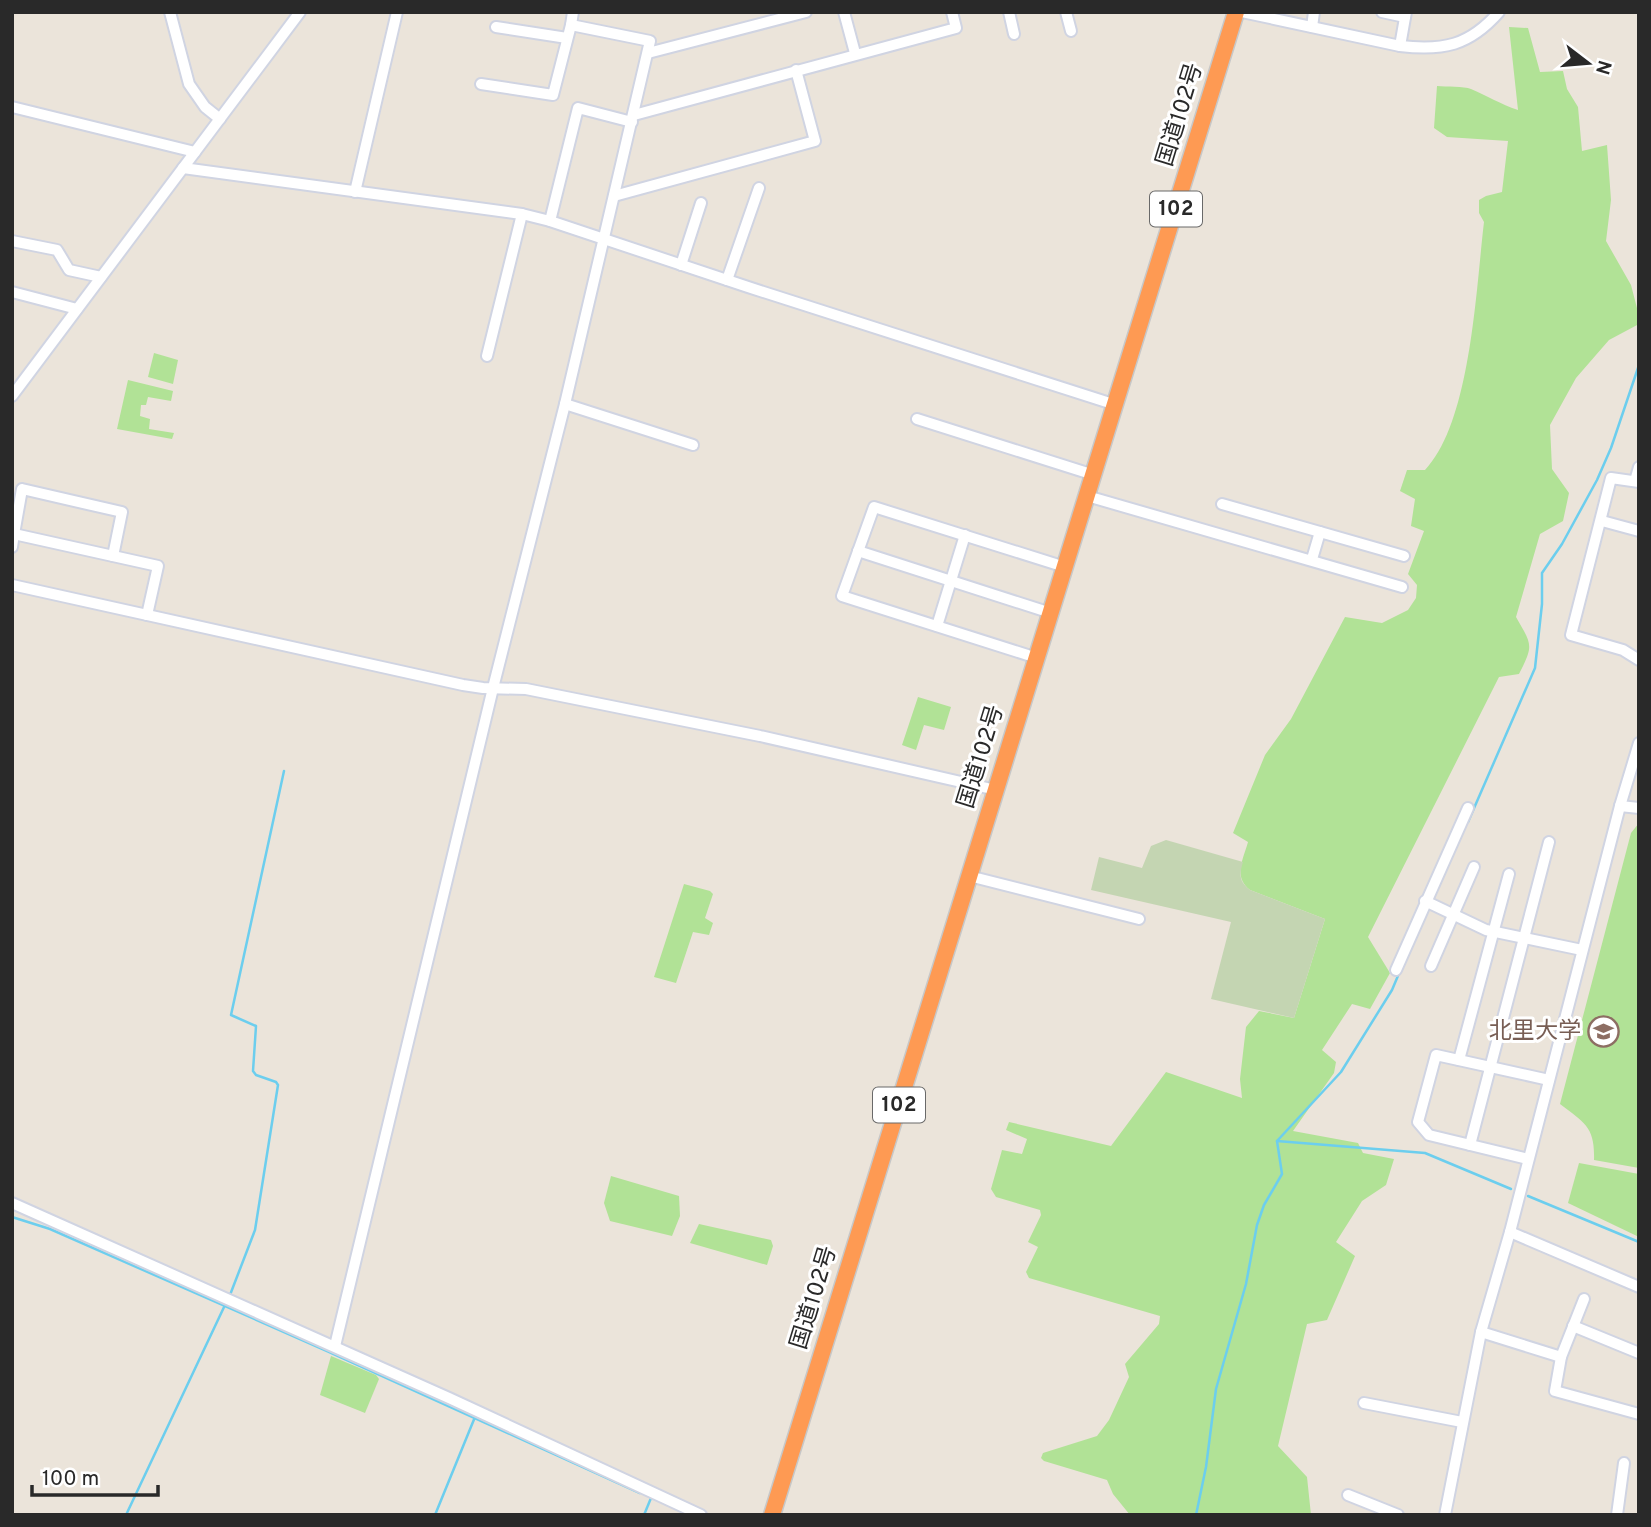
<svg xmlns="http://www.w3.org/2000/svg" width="1651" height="1527" font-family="Overpass,'Noto Sans JP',sans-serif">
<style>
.green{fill:#b1e296}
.cemetery{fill:#c4d5b2}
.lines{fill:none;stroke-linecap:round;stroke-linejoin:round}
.stream{stroke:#6cceee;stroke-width:2.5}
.minor-casing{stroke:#d0d4e2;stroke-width:14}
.highway-casing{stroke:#c7c7c7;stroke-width:19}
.minor{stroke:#fff;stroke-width:10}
.highway{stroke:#fe9a53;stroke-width:16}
.labels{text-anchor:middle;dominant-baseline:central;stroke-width:6;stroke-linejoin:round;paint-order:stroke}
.shield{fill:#fff;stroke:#696969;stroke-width:2}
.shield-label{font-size:21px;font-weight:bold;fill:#292929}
.street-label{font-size:23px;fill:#292929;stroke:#fff}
.education-label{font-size:23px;fill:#785e54;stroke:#fff;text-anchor:end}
</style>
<rect width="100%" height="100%" fill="#ebe4da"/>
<!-- green -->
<g class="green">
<path d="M 1509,27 L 1528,28 L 1540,72 L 1563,71 L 1567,89 L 1578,107 L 1582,151 L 1607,145 L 1611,200 L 1606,241 L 1631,285 L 1638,312 L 1639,324 L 1609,340 L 1576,378 L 1550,425 L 1552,469 L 1569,493 L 1563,521 L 1540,534 L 1516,617 C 1532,645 1534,645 1519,674 L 1499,677 L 1368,937 L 1390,973 L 1370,1009 L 1352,1004 L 1322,1050 L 1336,1062 L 1334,1073 L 1293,1131 L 1358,1143 L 1363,1153 L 1394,1159 L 1386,1185 L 1362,1201 L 1336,1242 L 1355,1256 L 1327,1320 L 1307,1324 L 1278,1446 L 1307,1477 L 1311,1515 L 1130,1515 L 1113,1494 L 1107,1480 L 1044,1461 L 1041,1458 L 1043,1453 L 1097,1436 L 1109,1420 L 1129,1377 L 1125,1364 L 1159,1324 L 1160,1316 L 1029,1278 L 1026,1272 L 1038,1247 L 1028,1242 L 1041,1215 L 1040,1210 L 996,1197 L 991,1189 L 1002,1150 L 1022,1154 L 1027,1139 L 1006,1130 L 1009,1122 L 1111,1146 L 1166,1072 L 1242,1098 L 1240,1079 L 1246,1027 L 1259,1011 L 1294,1018 L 1325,919 L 1250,890 C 1233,877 1243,860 1248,842 L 1233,833 L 1265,755 L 1291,719 L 1345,617 L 1382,623 L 1408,610 L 1416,598 L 1417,585 L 1408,574 L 1424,531 L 1411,526 L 1415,499 L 1400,491 L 1407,470 L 1425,470 C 1471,422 1476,288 1484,222 L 1479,213 L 1479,200 L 1486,196 L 1502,192 L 1508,141 L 1447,137 L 1434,128 L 1437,86 C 1446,87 1464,86 1471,89 C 1488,96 1500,104 1518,110 Z"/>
<polygon points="154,353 178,360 173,384 148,377"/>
<polygon points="128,380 173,391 171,401 148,397 146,405 141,405 140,416 150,419 149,429 174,433 172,439 117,429"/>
<polygon points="918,697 951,707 944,730 924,725 916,750 902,745"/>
<path d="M 1639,823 L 1639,1168 L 1594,1160 C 1595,1127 1585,1123 1560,1104 L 1631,833 Z"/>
<polygon points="684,884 710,891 713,894 705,918 713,923 709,935 693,932 676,983 654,977"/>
<polygon points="1579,1163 1639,1174 1639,1237 1568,1203"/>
<polygon points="611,1176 679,1196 680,1216 672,1236 610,1221 604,1203"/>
<polygon points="699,1224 771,1240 773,1246 767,1265 690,1243"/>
<polygon points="331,1356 376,1375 379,1379 365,1413 320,1395"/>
</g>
<!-- cemetery -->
<path class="cemetery" d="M 1166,840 L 1243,862 C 1239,875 1239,881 1250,890 L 1325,919 L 1294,1018 L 1211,999 L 1231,922 L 1091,890 L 1099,857 L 1142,868 L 1151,846 Z"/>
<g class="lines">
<!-- stream -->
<g class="stream">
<polyline points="1468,822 1535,668 1542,604 1542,573 1562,544 1597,480 1611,448 1639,365"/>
<polyline points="1277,1141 1425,1153 1511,1189"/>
<polyline points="1528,1196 1639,1242"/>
<polyline points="12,1217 50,1229 327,1351 640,1493"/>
<polyline points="230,1295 255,1230 278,1085 276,1082 256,1075 253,1071 256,1026 231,1015 284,771"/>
<polyline points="126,1515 225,1305"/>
<polyline points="435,1515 475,1417"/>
<polyline points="644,1515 651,1498"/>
<polyline points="1196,1515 1206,1467 1216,1389 1246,1284 1257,1225 1264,1205 1282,1174 1277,1141 1341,1072 1392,990 1400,971"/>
</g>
<defs>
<g id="minor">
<polyline points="170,12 189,84 205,107 220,119"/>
<polyline points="844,12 855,53"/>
<polyline points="1009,12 1014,34"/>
<polyline points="1066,12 1071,31"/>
<path d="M 1242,12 L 1400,46 C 1443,51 1469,46 1499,12"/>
<polyline points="1382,12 1405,17"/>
<polyline points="496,27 567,38"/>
<polyline points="1312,27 1314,12"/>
<polyline points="1400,46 1406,12"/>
<polyline points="648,53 806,12"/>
<polyline points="481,84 553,95 571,25"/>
<polyline points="12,107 195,152"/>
<polyline points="634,115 956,28 952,12"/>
<polyline points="183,168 522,214 550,221 748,287 1116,405"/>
<polyline points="355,192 397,12"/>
<polyline points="614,196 815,141 796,70"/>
<polyline points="550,221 578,108 632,122"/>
<polyline points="12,241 57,250 69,270 101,277"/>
<polyline points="681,265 701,203"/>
<polyline points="727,280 759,188"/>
<polyline points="12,292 77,309"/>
<polyline points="487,356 522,214"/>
<polyline points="12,396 300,12"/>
<polyline points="565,404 693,445"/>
<polyline points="917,419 1094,475"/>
<polyline points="1635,481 1639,467"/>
<polyline points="1639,482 1611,478 1571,635 1623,650 1639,660"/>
<polyline points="1087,496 1402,587"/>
<polyline points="1222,504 1404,556"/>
<polyline points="1602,521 1639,531"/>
<polyline points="14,534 22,489 122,512 113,556"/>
<polyline points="12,547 14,534 158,566 147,615"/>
<polyline points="858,551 1051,613"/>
<polyline points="1312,559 1320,532"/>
<polyline points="12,585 463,685 483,688 526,689 760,736 996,790"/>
<polyline points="937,626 965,535"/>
<polyline points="1037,658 842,596 874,507 1065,567"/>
<polyline points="1620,806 1639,808"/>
<polyline points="969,876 1139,919"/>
<polyline points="1425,901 1486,930 1582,950"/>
<polyline points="1431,966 1474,867"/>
<polyline points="1396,970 1468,808"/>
<polyline points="1459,1060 1509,874"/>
<polyline points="1470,1145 1549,842"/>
<polyline points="1528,1159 1429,1135 1418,1122 1436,1055 1549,1080"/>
<polyline points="12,1203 449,1398 701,1515"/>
<polyline points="1510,1232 1639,1287"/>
<polyline points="1573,1326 1639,1353"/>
<polyline points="1481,1332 1561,1357 1555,1391 1639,1414"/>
<polyline points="335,1346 493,688 565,404 650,41 571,25 573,12"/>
<polyline points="1561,1357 1584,1299"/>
<polyline points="1364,1403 1462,1422"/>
<polyline points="1348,1495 1398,1515"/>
<polyline points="1445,1515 1481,1332 1510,1232 1620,806 1639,743"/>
<polyline points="1617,1515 1624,1463"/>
</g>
<polyline id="highway" points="772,1515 1236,12"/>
</defs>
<!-- minor casing -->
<use href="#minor" class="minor-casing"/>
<!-- highway casing -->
<use href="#highway" class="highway-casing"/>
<!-- minor -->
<use href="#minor" class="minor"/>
<!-- highway -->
<use href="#highway" class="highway"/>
</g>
<!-- icons -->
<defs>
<symbol id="university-ring" viewBox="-11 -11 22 22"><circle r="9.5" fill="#fff" stroke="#8d6e63" stroke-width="1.5"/><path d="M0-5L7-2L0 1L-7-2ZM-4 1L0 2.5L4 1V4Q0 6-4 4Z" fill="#8d6e63"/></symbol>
</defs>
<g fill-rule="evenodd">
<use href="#university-ring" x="1586" y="1014" width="35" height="35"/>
</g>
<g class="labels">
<!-- shield labels -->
<g class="shield">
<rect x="1150" y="191.5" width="52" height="35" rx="5"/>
<rect x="873" y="1087.5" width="52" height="35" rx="5"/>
</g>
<g class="shield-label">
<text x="1176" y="209">102</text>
<text x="899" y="1105">102</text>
</g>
<!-- street labels -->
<g class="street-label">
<text transform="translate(1181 115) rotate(-73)">国道102号</text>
<text transform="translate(982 757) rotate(-73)">国道102号</text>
<text transform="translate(815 1298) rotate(-73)">国道102号</text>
</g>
<!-- education labels -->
<g class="education-label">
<text x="1581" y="1032">北里大学</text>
</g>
</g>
<!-- border -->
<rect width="1651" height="1527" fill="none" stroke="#292929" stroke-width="28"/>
<!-- north arrow -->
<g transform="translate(1588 63) rotate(106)" stroke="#ffffff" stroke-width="5" paint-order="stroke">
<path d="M0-5L12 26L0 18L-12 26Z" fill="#292929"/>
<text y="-10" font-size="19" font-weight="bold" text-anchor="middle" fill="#292929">N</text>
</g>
<!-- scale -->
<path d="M32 1485v10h126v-10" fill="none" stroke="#292929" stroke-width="3.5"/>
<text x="42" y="1485" font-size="21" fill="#292929" stroke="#ffffff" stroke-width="5" paint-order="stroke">100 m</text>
</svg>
